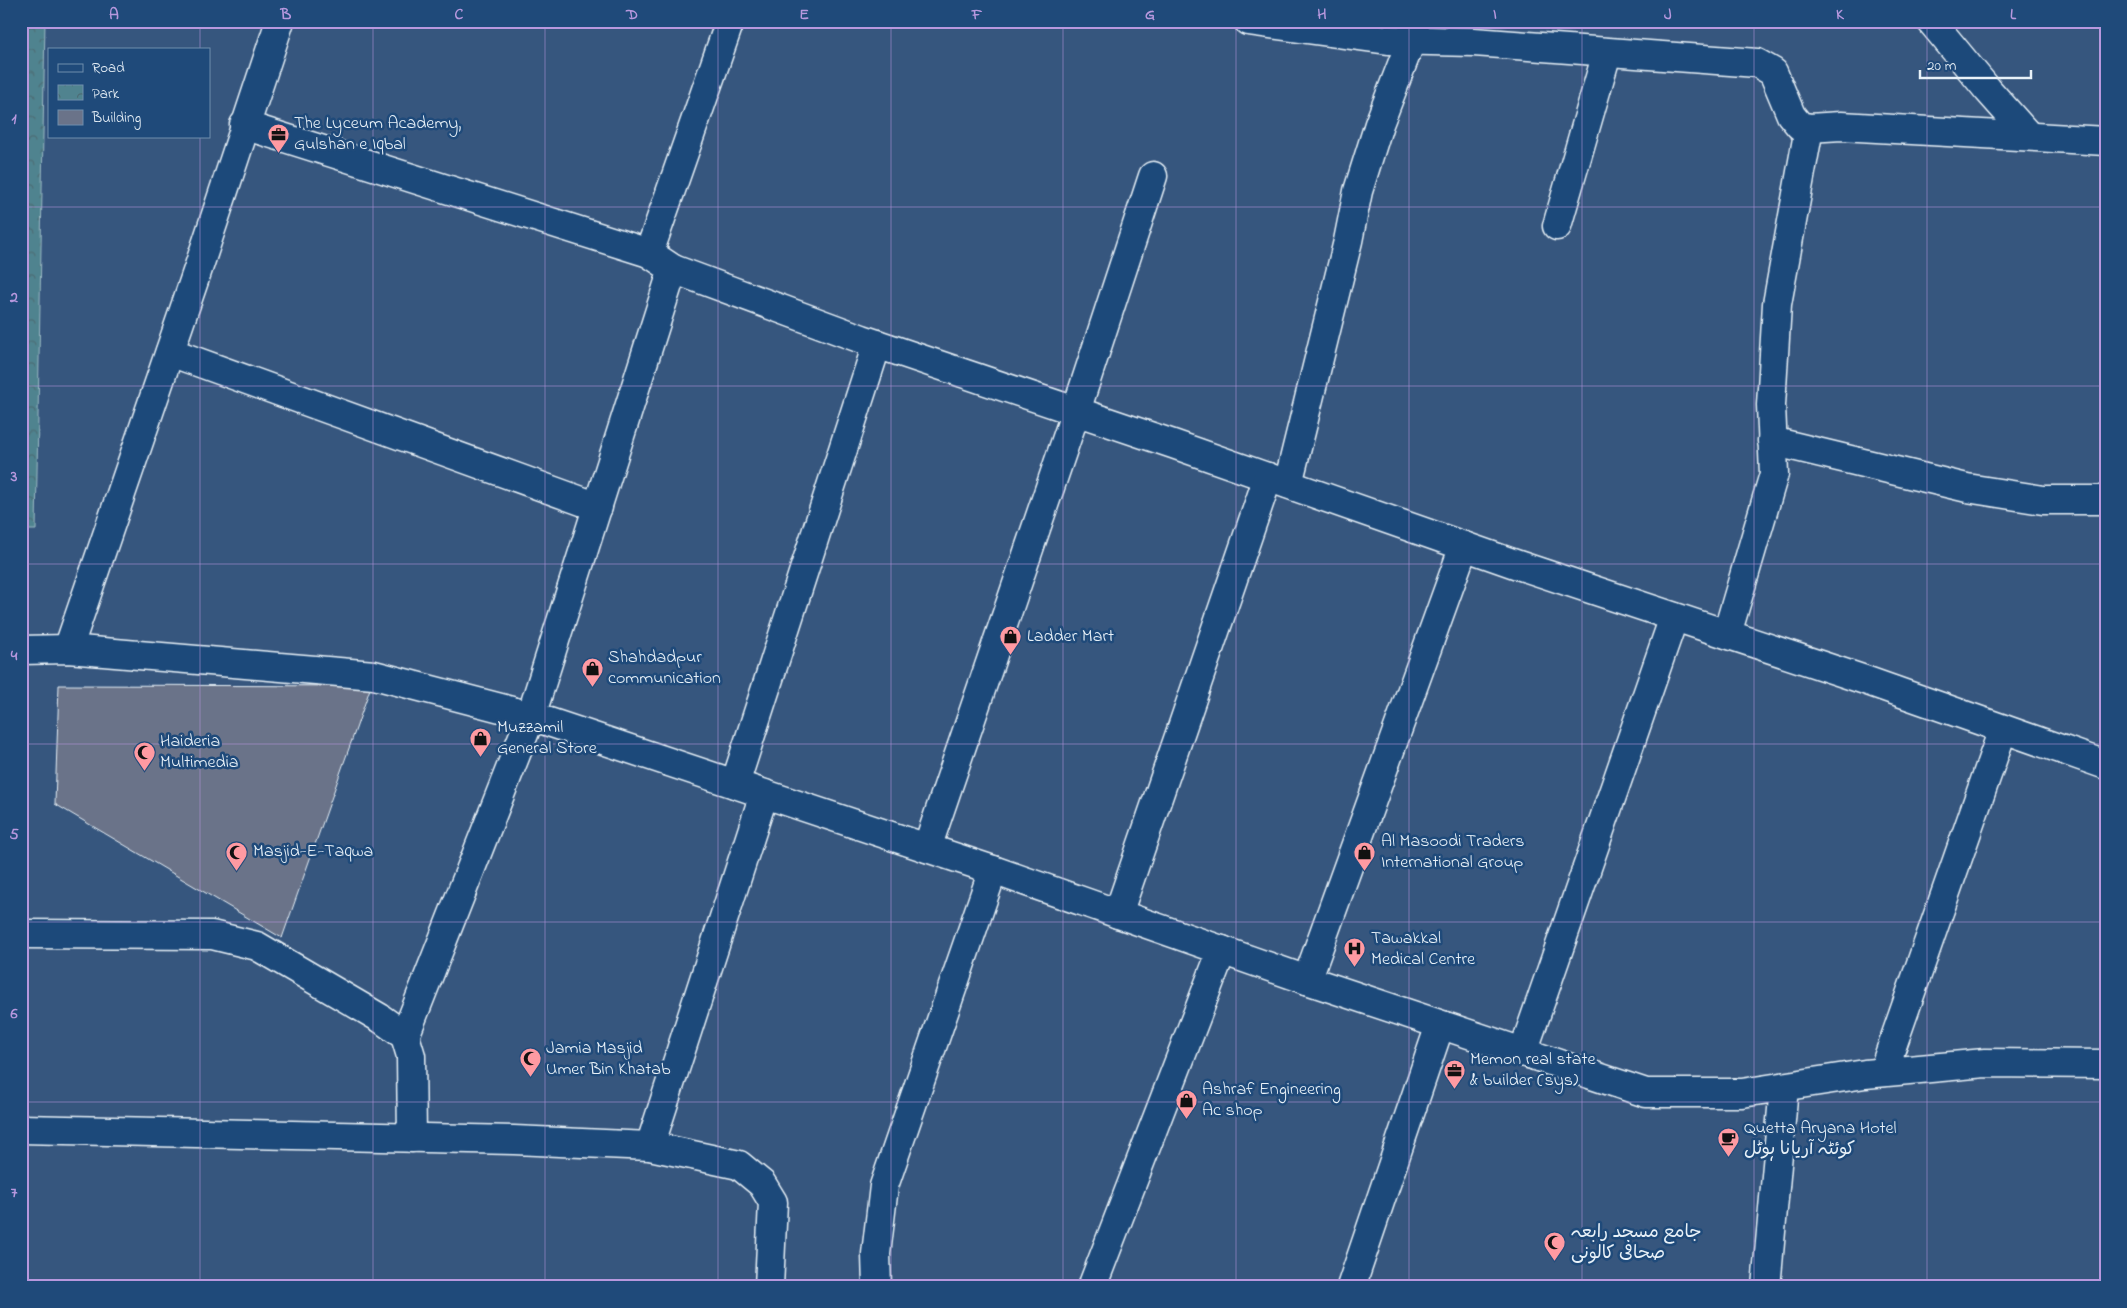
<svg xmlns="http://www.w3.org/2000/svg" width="2127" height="1308" font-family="'Indie Flower','Playpen Sans Arabic',sans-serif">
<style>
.park{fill:url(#park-crowns);stroke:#9cbac4}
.building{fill:#6a7389;stroke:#e8f1f8}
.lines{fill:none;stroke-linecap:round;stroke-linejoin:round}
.minor-casing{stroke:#e8f1f8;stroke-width:31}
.path{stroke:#e8f1f8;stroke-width:3;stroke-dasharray:1 4;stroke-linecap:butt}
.minor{stroke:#1f4a7a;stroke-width:28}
.grid{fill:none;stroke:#b798de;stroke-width:1;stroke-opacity:0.55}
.labels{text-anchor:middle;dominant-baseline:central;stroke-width:5;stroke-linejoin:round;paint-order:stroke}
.poi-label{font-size:18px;fill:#e8f1f8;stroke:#1f4a7a;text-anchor:start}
.neatline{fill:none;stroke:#b798de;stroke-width:2}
.grid-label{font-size:16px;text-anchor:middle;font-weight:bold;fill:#b798de}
</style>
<defs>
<pattern id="park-crowns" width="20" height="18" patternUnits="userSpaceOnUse" patternTransform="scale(1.25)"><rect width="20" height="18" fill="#50838f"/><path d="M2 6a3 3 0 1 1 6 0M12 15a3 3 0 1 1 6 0" fill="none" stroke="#4c6b73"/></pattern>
</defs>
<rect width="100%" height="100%" fill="#36567e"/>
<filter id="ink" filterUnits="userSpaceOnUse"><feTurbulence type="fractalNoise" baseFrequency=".02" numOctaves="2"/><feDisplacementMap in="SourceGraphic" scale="10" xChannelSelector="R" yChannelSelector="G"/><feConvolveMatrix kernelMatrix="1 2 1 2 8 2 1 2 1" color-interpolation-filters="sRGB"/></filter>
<g filter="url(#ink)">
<!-- park -->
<polygon class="park" points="21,21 45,21 36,530 21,530"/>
<!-- building -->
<polygon class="building" points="59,685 371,686 282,938 55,804"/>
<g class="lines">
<defs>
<g id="minor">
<polyline points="1248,21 1388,40 1474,42 1757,63 1773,72 1791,115 1800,126 1809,128 1841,126 2106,141"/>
<polyline points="1931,21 1988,90 2028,135"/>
<polyline points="244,125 649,253 673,269 531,716 405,1036"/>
<polyline points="1557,226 1607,53"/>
<polyline points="649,253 730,21"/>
<polyline points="673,269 862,339 1173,444 1518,565 1862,679 2106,765"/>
<polyline points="170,352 598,507"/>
<polyline points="1772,441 1967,488 2043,500 2106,500"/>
<polyline points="1288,484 1348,241 1358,191 1379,124 1411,41"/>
<polyline points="1727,634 1774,474 1771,405 1777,304 1809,128"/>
<polyline points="68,649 198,269 280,21"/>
<polyline points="21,650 68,649 374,675 531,716 993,870 1307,980 1646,1093 1742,1093 1865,1074 1985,1063 2106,1064"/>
<polyline points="735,784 877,344"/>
<polyline points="927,848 1076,411 1153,176"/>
<polyline points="1118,914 1268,477"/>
<polyline points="21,934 212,935 257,946 380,1018 405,1036 411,1056 412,1138"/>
<polyline points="1307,980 1464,546"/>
<polyline points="1523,1052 1674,617"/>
<polyline points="1883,1072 2003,729"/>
<polyline points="21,1129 514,1140 650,1146 739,1165 762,1184 773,1202 769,1287"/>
<polyline points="650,1146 764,794"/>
<polyline points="877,1287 876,1254 884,1186 993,870"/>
<polyline points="1092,1287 1222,950"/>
<polyline points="1351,1287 1440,1025"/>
<polyline points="1766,1287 1784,1087"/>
</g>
</defs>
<!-- minor casing -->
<use href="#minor" class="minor-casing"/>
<!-- path -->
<polyline class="path" points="21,130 23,21"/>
<!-- minor -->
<use href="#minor" class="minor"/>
</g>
</g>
<!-- grid -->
<path class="grid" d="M 200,21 L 200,49M 373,21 L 373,1287M 545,21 L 545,1287M 718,21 L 718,1287M 891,21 L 891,1287M 1063,21 L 1063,1287M 1236,21 L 1236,1287M 1409,21 L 1409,1287M 1582,21 L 1582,1287M 1754,21 L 1754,1287M 1927,21 L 1927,1287M 200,136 L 200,1287M 21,207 L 2106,207M 21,386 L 2106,386M 21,564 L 2106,564M 21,744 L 2106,744M 21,922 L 2106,922M 21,1102 L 2106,1102"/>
<!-- icons -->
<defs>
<symbol id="office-pin" viewBox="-11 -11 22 30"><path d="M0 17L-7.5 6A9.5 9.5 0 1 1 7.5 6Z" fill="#ff9aa2" stroke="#1f4a7a"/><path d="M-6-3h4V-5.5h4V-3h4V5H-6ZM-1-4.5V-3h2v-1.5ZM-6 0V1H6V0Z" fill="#111"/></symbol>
<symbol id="shop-pin" viewBox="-11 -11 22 30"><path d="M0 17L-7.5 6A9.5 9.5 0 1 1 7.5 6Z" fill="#ff9aa2" stroke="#1f4a7a"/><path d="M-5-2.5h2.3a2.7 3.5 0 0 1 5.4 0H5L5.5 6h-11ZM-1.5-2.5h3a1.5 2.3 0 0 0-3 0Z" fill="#111"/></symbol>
<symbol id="mosque-pin" viewBox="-11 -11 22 30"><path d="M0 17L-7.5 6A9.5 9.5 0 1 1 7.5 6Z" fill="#ff9aa2" stroke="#1f4a7a"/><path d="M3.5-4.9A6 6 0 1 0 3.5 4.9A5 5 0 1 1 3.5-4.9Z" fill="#111"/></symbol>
<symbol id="hospital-pin" viewBox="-11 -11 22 30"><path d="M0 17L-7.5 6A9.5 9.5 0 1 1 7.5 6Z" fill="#ff9aa2" stroke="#1f4a7a"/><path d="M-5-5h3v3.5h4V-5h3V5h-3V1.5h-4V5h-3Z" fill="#111"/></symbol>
<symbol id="cafe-pin" viewBox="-11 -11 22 30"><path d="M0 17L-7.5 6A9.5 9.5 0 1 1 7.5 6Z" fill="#ff9aa2" stroke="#1f4a7a"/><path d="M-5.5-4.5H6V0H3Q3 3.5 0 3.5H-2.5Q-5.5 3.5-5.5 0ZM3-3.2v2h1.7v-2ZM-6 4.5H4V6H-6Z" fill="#111"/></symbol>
</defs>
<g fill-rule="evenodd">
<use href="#office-pin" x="266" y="122" width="25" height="34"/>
<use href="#shop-pin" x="998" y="624" width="25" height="34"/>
<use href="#shop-pin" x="580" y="656" width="25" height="34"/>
<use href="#shop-pin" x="468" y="726" width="25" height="34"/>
<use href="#mosque-pin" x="132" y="740" width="25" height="34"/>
<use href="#mosque-pin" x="224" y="840" width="25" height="34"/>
<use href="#shop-pin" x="1352" y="840" width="25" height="34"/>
<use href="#hospital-pin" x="1342" y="936" width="25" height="34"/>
<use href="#mosque-pin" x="518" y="1046" width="25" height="34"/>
<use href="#office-pin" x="1442" y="1058" width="25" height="34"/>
<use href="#shop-pin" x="1174" y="1088" width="25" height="34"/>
<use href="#cafe-pin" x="1716" y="1126" width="25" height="34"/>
<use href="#mosque-pin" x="1542" y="1230" width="25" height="34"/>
</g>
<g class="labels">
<!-- poi labels -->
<g class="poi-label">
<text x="294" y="124">The Lyceum Academy,<tspan x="294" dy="21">Gulshan e Iqbal</tspan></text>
<text x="1027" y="637">Ladder Mart</text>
<text x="608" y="658">Shahdadpur<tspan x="608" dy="21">communication</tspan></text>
<text x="497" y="728">Muzzamil<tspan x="497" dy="21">General Store</tspan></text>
<text x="160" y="742">Haideria<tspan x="160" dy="21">Multimedia</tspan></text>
<text x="1381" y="842">Al Masoodi Traders<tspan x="1381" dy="21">International Group</tspan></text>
<text x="253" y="852">Masjid-E-Taqwa</text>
<text x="1371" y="939">Tawakkal<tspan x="1371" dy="21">Medical Centre</tspan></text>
<text x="546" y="1049">Jamia Masjid<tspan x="546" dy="21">Umer Bin Khatab</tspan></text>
<text x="1470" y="1060">Memon real state<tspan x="1470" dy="21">&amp; builder (sys)</tspan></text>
<text x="1202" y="1090">Ashraf Engineering<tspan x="1202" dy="21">Ac shop</tspan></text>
<text x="1744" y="1129">Quetta Aryana Hotel<tspan x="1744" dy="21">کوئٹہ آریانا ہوٹل</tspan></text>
<text x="1571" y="1233">جامع مسجد رابعہ<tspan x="1571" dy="21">صحافی کالونی</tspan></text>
</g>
</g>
<!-- margin -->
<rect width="2127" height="1308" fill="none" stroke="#1f4a7a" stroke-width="55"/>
<!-- legend -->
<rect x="48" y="48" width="162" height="90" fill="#1f4a7a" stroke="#6f8dac"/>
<rect x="58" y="64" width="25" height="8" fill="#1f4a7a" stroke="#6f8dac"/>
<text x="92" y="72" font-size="15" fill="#e8f1f8">Road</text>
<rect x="58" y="85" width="25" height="15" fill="url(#park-crowns)" stroke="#6f8dac"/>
<text x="92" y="98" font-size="15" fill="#e8f1f8">Park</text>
<rect x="58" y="110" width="25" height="15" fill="#6a7389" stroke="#6f8dac"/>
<text x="92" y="122" font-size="15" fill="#e8f1f8">Building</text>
<!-- scale -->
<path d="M1920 70v8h111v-8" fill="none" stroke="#e8f1f8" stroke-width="2.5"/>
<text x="1927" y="70" font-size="15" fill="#e8f1f8" stroke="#1f4a7a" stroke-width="4" paint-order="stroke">20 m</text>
<rect x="28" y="28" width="2072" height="1252" class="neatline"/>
<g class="grid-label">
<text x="114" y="19">A</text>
<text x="286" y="19">B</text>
<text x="459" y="19">C</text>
<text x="632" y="19">D</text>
<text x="804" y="19">E</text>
<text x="977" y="19">F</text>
<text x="1150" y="19">G</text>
<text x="1322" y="19">H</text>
<text x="1495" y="19">I</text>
<text x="1668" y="19">J</text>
<text x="1840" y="19">K</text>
<text x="2013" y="19">L</text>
<text x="14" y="123">1</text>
<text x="14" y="302">2</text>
<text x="14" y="481">3</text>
<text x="14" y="660">4</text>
<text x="14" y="839">5</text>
<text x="14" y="1018">6</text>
<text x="14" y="1197">7</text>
</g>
</svg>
